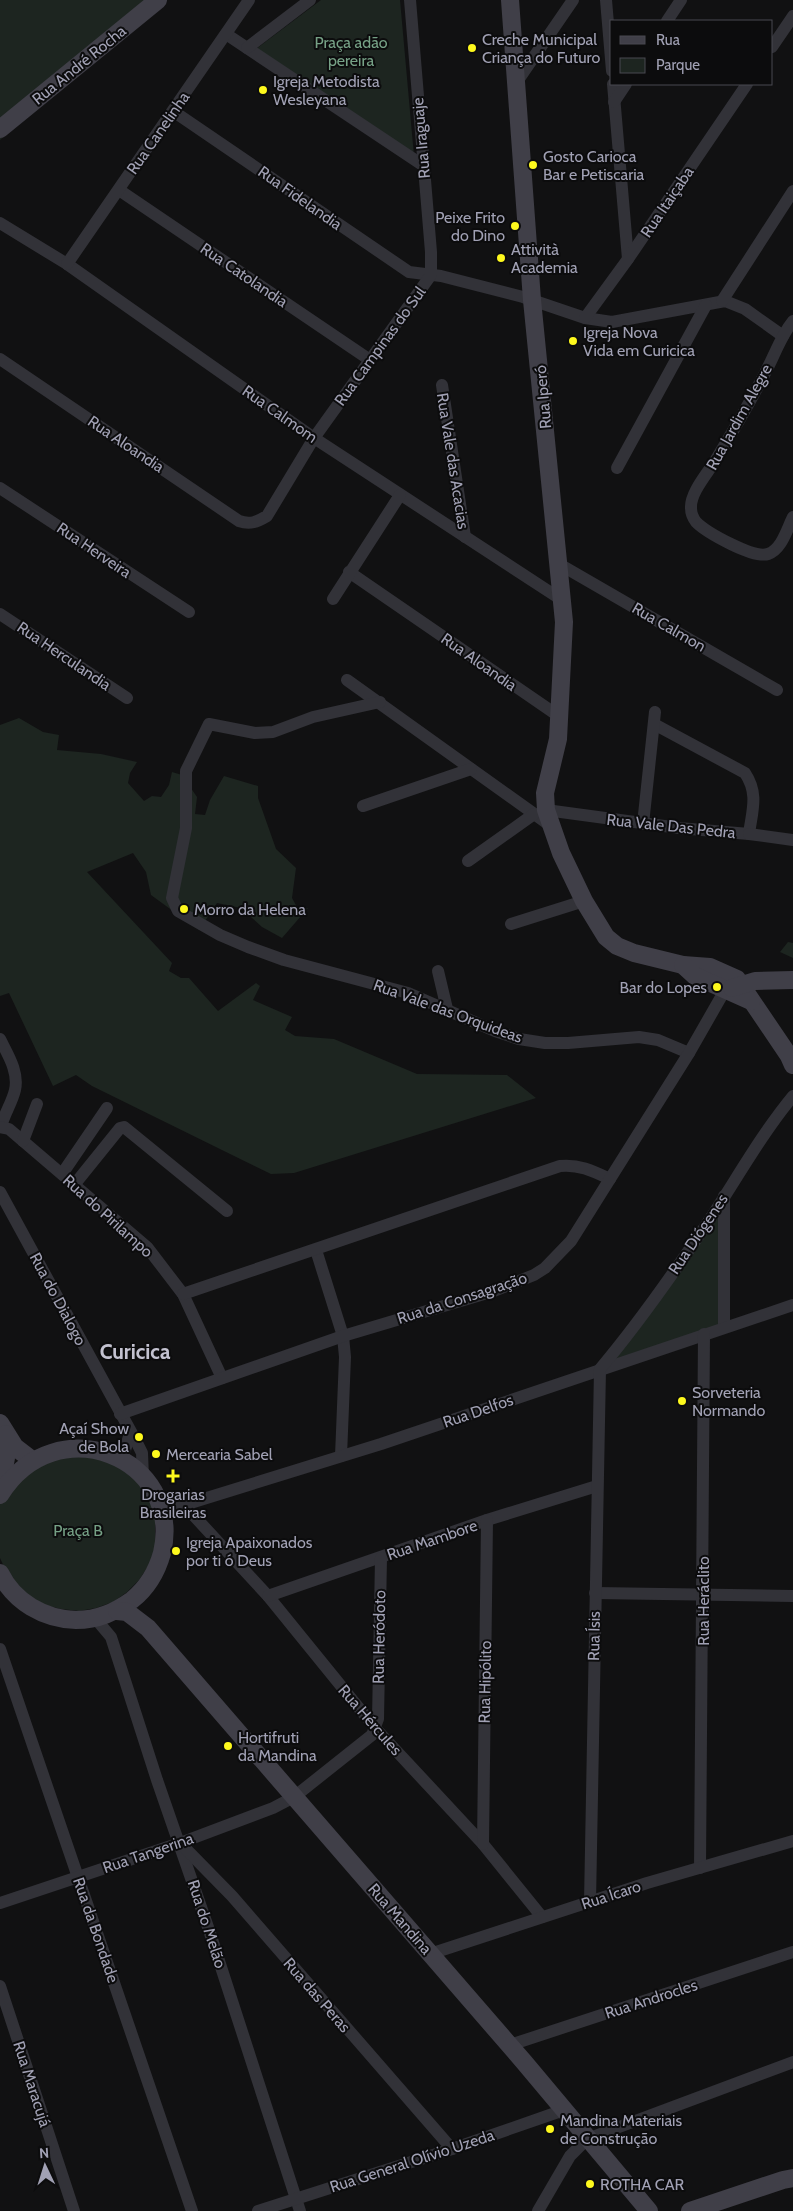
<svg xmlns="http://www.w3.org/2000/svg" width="793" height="2211" font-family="Cabin,sans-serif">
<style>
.green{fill:#1d2520}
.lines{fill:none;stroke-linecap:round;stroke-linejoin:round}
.street{stroke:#323238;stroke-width:12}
.secondary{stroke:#403f48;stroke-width:18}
.poi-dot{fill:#fef91d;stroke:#0c0c0d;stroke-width:2}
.labels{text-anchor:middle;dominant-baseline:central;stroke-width:4;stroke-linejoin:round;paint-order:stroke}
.poi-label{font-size:16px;fill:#a1a1b4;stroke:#0c0c0d;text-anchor:start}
.park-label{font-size:16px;fill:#76a186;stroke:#0c0c0d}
.street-label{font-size:16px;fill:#a1a1b4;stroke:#0c0c0d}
.district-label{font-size:21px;font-weight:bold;fill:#c3c2d0;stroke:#0c0c0d}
</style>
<rect width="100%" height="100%" fill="#111112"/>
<!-- green -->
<g class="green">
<polygon points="0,0 154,0 0,140"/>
<polygon points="321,0 400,0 414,156 256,49"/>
<polygon points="19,718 43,732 59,735 57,750 101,754 137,762 130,773 128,783 144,801 152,796 161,797 169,785 172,772 182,775 197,797 195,814 205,815 210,800 224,776 258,786 258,798 276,849 296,868 292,898 297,907 308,908 282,938 262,927 241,908 217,903 199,930 151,895 146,872 133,853 87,872 172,963 169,971 181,978 189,978 218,1011 256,983 260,986 253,1000 292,1017 285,1030 295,1036 334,1039 417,1074 507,1075 536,1098 294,1173 271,1174 92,1086 76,1075 53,1086 9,993 0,996 0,725"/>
<polygon points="788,942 793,943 793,958 780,952"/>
<polygon points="724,1196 724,1326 600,1369"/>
<polygon points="99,1453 141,1483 155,1514 155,1549 149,1565 139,1580 127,1592 113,1602 96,1608 79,1611 61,1609 45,1605 29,1596 16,1585 6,1571 0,1558 0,1503 31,1463"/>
</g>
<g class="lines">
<!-- street -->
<g class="street">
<polyline points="606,0 612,71"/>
<polyline points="667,21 681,0"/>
<polyline points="226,34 424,166"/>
<polyline points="772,47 793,16"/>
<polyline points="247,48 310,0"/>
<polyline points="516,83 573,0"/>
<polyline points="613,84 628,259"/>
<polyline points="614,102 626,84"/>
<polyline points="173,111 409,272 441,276 523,297 585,318 612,322 725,301 745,309 783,336"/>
<polyline points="119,190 370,360"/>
<polyline points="0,223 67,264 314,438 562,600"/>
<polyline points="67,264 249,0"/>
<polyline points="722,301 793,191"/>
<polyline points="585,318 628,259 747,84"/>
<path d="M 793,321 C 780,337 774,357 764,375 C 749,404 732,433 715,461 C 707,474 690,493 691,508 C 691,514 693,518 696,522 C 707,533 754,559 768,554 C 782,549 787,529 793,517"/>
<path d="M 0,359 L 239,521 C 250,525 257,522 267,516 L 314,438 L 431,275 L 431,252 L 410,0"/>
<polyline points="442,385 465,537"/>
<polyline points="617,468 706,305"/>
<polyline points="0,488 189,612"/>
<polyline points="559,564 777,690"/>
<polyline points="349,572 560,717"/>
<polyline points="333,599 400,495"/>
<polyline points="0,614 127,698"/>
<polyline points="347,680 551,826"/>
<polyline points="380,702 313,717 273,732 255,733 209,724 186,771 186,828 172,898 178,911 220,935 248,947 284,960 408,993 495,1031 519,1039 545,1043 568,1043 639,1037 658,1040 689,1053"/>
<polyline points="363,806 471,769"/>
<path d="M 546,810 L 679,828 L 749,834 C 752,811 759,794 745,773 L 654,724"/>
<polyline points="643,824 655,712"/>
<polyline points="749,834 793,840"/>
<polyline points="468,861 534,814"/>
<polyline points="511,924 584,901"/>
<polyline points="438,971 447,1009"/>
<path d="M 0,1039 C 8,1055 19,1072 15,1090 C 12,1103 4,1114 1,1127"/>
<polyline points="0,1127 9,1129 16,1135 147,1247 183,1294 222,1378"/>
<polyline points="23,1141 37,1104"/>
<polyline points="62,1174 107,1108"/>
<polyline points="74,1185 120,1128 124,1127 227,1211"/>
<polyline points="0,1192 136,1441 142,1453 143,1478"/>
<polyline points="724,1196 724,1326"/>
<polyline points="316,1250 343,1336 345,1357 341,1456"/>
<path d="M 183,1294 L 560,1166 C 579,1164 593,1171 610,1179"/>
<polyline points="120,1414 343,1336 494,1291 534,1275 545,1268 571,1241 689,1053 725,990"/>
<polyline points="119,1458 125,1450 130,1433"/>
<polyline points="184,1505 268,1596 376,1729 483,1844 542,1917"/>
<polyline points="161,1510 184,1505 381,1444 793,1305"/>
<polyline points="595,1593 793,1596"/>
<polyline points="268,1596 487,1520 597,1486"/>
<polyline points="95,1618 111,1637 157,1780 210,1933 300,2211"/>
<polyline points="0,1649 192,2211"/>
<polyline points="483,1844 487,1520"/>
<polyline points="183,1846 232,1896 452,2149"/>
<polyline points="700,1868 704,1334"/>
<path d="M 590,1902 L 600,1369 C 638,1324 673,1274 706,1225 C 735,1182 760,1136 793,1096"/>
<polyline points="0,1903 180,1843 273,1808 294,1797 372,1735 378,1719 381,1558"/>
<polyline points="430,1954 647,1883 793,1841"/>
<polyline points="0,1986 74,2211"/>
<polyline points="510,2045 793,1952"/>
<polyline points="258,2211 452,2149 564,2110"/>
<polyline points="538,2211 570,2156 587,2139 793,2062"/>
</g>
<!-- secondary -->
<g class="secondary">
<polyline points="510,0 532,300 564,622 558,739 545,793 546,810 561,853 584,901 606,937 617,946 634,953 683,965 710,967 737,979 789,1056 793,1065"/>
<polyline points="0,129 158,0"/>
<polyline points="683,965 695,976 751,1001"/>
<polyline points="732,988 755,981 793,980"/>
<polyline points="0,1423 15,1447 32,1460"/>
<polyline points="0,1491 6,1458 6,1434"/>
<path d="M 0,1495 C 56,1405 184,1458 162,1553 C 157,1571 147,1588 132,1600 C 115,1612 98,1620 76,1620 C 44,1619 14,1602 0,1573"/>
<polyline points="117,1611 127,1612 148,1628 524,2062 649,2211"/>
<polyline points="690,2211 783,2180 793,2178"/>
</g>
</g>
<!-- markers -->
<g class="poi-dot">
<circle cx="472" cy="48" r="5"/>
<circle cx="263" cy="90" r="5"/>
<circle cx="533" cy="165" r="5"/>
<circle cx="515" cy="226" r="5"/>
<circle cx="501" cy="258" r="5"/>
<circle cx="573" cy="341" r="5"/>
<circle cx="184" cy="909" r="5"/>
<circle cx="717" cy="987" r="5"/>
<circle cx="682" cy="1401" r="5"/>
<circle cx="139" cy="1437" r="5"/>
<circle cx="156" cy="1454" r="5"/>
<path d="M170.5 1468.5h5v5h5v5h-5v5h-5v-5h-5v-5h5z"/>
<circle cx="176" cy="1551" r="5"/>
<circle cx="228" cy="1746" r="5"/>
<circle cx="550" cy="2129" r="5"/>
<circle cx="590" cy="2184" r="5"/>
</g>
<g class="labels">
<!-- poi labels -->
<g class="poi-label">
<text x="482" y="39">Creche Municipal<tspan x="482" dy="18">Criança do Futuro</tspan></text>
<text x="273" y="81">Igreja Metodista<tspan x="273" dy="18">Wesleyana</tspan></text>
<text x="543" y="156">Gosto Carioca<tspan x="543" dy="18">Bar e Petiscaria</tspan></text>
<text x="505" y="217" text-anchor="end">Peixe Frito<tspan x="505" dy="18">do Dino</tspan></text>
<text x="511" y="249">Attività<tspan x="511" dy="18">Academia</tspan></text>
<text x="583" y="332">Igreja Nova<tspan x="583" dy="18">Vida em Curicica</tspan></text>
<text x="194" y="909">Morro da Helena</text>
<text x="707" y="987" text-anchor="end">Bar do Lopes</text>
<text x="692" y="1392">Sorveteria<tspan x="692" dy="18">Normando</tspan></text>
<text x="129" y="1428" text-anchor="end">Açaí Show<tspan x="129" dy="18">de Bola</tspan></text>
<text x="166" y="1454">Mercearia Sabel</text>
<text x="173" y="1494" text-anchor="middle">Drogarias<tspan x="173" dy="18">Brasileiras</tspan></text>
<text x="186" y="1542">Igreja Apaixonados<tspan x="186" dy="18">por ti ó Deus</tspan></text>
<text x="238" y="1737">Hortifruti<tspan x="238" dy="18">da Mandina</tspan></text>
<text x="560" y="2120">Mandina Materiais<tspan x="560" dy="18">de Construção</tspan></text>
<text x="600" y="2184">ROTHA CAR</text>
</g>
<!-- park labels -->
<g class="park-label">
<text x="351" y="42">Praça adão<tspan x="351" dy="18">pereira</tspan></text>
<text x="78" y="1530">Praça B</text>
</g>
<!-- street labels -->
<g class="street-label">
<text transform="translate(79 65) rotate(-39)">Rua André Rocha</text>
<text transform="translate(158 133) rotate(-55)">Rua Canelinha</text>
<text transform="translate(421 138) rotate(-95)">Rua Iraguaje</text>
<text transform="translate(300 198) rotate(35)">Rua Fidelandia</text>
<text transform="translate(667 202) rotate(-56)">Rua Itaiçaba</text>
<text transform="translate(244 275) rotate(34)">Rua Catolandia</text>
<text transform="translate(380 346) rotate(-54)">Rua Campinas do Sul</text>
<text transform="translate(543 397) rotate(-95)">Rua Iperó</text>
<text transform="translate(280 414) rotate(35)">Rua Calmom</text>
<text transform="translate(739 417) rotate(-61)">Rua Jardim Alegre</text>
<text transform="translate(126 444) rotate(34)">Rua Aloandia</text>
<text transform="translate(453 461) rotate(81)">Rua Vale das Acacias</text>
<text transform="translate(94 550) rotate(34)">Rua Herveira</text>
<text transform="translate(669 627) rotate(30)">Rua Calmon</text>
<text transform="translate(64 656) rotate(34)">Rua Herculandia</text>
<text transform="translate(479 662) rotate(35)">Rua Aloandia</text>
<text transform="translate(671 826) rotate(6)">Rua Vale Das Pedra</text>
<text transform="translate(448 1011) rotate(20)">Rua Vale das Orquideas</text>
<text transform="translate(108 1216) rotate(42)">Rua do Pirilampo</text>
<text transform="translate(698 1234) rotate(-56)">Rua Diógenes</text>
<text transform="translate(462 1298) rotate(-18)">Rua da Consagração</text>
<text transform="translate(58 1299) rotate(62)">Rua do Dialogo</text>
<text transform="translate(478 1411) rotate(-19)">Rua Delfos</text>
<text transform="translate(432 1540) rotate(-19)">Rua Mambore</text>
<text transform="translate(703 1601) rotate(-90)">Rua Heráclito</text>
<text transform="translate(594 1636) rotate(-89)">Rua Ísis</text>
<text transform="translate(379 1637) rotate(-89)">Rua Heródoto</text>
<text transform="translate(485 1682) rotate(-89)">Rua Hipólito</text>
<text transform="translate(370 1720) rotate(49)">Rua Hércules</text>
<text transform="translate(148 1853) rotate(-19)">Rua Tangerina</text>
<text transform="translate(611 1895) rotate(-18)">Rua Ícaro</text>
<text transform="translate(400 1919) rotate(49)">Rua Mandina</text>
<text transform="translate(207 1924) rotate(72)">Rua do Melão</text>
<text transform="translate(96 1930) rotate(71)">Rua da Bondade</text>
<text transform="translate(317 1995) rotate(49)">Rua das Peras</text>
<text transform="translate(651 1999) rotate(-18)">Rua Androcles</text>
<text transform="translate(32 2084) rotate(72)">Rua Maracujá</text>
<text transform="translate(412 2161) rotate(-18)">Rua General Olívio Uzeda</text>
</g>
<!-- district labels -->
<g class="district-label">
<text x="135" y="1351">Curicica</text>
</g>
</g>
<!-- legend -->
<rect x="610" y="20" width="162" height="65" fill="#0c0c0d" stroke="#484850"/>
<rect x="620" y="36" width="25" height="8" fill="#403f48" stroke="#484850"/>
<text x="656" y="45" font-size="15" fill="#a1a1b4">Rua</text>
<rect x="620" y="58" width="25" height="15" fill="#1d2520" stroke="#484850"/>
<text x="656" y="70" font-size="15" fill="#a1a1b4">Parque</text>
<!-- north arrow -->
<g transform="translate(45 2166) rotate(356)" stroke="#0c0c0d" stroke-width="4" paint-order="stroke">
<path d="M0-4L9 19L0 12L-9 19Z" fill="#a1a1b4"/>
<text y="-8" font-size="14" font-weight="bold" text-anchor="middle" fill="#a1a1b4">N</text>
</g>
</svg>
